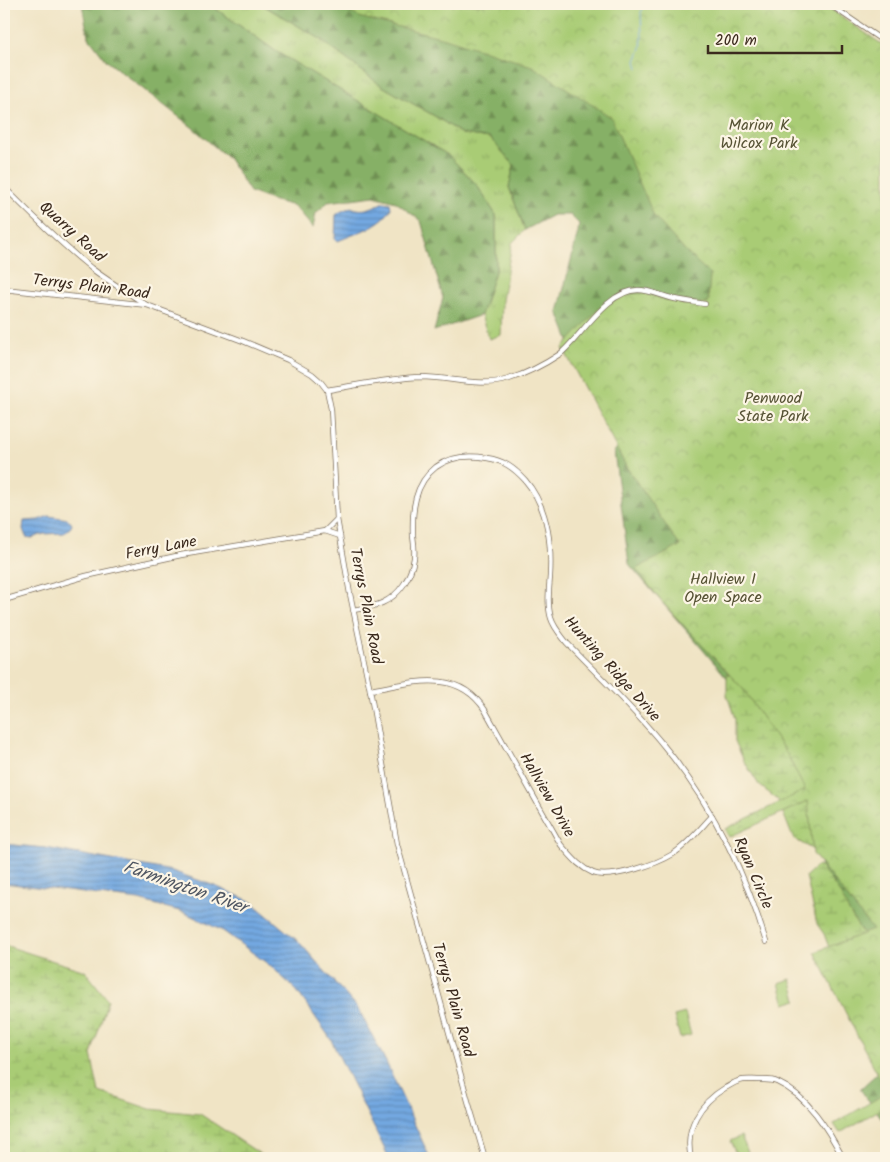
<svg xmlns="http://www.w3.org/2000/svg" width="890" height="1162" font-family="Kalam,sans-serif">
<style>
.grass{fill:url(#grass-tufts);stroke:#727b4a}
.forest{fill:url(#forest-firs);stroke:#606d42}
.wetland{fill:url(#wetland-marsh);stroke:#727b4a}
.park{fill:url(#park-crowns);stroke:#727b4a}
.pitch{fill:#a9cc75;stroke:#727b4a}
.water{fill:url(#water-rules);stroke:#576980}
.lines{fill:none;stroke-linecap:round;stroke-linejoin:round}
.stream{stroke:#73a8e1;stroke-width:1}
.minor-casing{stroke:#7a6b58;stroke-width:6}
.minor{stroke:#fff;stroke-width:4.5}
.labels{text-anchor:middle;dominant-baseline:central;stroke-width:4.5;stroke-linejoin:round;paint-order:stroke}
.park-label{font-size:16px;fill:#565234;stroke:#fcf5e5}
.street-label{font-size:16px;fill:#3b2a1e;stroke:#fcf5e5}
.water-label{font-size:18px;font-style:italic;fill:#4f5662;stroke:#fcf5e5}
</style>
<defs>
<pattern id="grass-tufts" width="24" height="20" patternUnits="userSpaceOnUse" patternTransform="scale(1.25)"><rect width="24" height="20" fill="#a9cc75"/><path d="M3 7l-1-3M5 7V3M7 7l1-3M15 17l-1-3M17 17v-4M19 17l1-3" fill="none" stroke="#92af65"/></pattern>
<pattern id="forest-firs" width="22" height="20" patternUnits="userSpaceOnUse" patternTransform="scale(1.25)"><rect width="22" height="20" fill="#86b066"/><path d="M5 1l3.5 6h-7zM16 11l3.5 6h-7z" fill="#6f8f53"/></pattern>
<pattern id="wetland-marsh" width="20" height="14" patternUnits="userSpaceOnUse" patternTransform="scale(1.25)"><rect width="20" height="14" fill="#a9cc75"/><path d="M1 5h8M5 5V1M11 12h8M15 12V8" fill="none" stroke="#92af65"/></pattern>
<pattern id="park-crowns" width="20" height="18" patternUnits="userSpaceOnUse" patternTransform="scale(1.25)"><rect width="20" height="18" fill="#a9cc75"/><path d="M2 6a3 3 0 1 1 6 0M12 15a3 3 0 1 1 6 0" fill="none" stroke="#92af65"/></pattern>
<pattern id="water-rules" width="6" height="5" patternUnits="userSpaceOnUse" patternTransform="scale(1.25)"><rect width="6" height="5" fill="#73a8e1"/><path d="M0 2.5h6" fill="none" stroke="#6089b6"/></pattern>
</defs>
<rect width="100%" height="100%" fill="#fcf5e5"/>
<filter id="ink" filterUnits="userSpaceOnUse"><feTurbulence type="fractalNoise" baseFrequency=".02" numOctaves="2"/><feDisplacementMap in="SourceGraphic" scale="10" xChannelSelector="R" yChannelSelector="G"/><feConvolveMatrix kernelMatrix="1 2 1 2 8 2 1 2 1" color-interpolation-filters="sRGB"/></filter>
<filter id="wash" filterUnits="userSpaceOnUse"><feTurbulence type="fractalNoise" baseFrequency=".0096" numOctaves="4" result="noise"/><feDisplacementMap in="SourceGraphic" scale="20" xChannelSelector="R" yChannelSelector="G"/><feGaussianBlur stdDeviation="1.12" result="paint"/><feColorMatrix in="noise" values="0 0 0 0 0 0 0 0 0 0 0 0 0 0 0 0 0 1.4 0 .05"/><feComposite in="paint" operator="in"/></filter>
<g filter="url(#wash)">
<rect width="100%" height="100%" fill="#f0e4c5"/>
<!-- grass -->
<polygon class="grass" points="209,4 261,4 317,37 382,86 438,118 462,134 490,138 514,165 509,187 525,230 512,243 502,300 501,335 489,339 481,315 496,268 496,215 476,184 448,155 277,52"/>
<!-- forest -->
<g class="forest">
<polygon points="82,4 209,4 277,52 448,155 476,184 496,215 496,268 481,315 434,331 443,298 421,221 396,202 374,196 328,202 316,213 313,228 294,206 271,200 250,192 229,159 192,127 107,61 88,36"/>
<polygon points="261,4 824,4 886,49 876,941 860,930 847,910 839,893 821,867 815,846 727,667 728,679 629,564 614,452 617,447 597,410 558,312 578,232 579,224 570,215 553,215 525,230 509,187 514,165 490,138 462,134 438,118 382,86 317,37"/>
<polygon points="886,1065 886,1124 860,1089"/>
</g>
<!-- wetland -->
<g class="wetland">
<polygon points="727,667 811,755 813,850 793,838 778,800 759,785 744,761 735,741 735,719 727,695"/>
<polygon points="817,866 821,867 840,893 848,910 860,930 876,941 831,953 824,934 817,924 806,876"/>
<polygon points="4,945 85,971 108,1000 91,1054 99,1092 150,1109 200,1114 266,1158 4,1158"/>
</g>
<!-- park -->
<g class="park">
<polygon points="332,4 823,4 886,47 886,1089 860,1041 815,952 873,930 813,854 808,801 729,837 725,829 805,790 787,754 743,689 661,601 636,569 680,546 627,468 563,348 605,302 623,294 647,293 666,300 708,304 710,274 685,251 654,216 611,117 532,66 445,38 362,18"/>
<polygon points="886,1093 886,1106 840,1133 834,1124"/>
</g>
<!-- pitch -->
<g class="pitch">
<polygon points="791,979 797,1000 785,1004 779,983"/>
<polygon points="685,1013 691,1035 680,1038 674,1016"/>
<polygon points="741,1136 750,1157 738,1158 730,1141"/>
</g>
<!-- water -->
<g class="water">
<path d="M 384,202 L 390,203 L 391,208 C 384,225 354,234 338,241 L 335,239 L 336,215 L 340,212 L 351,207 C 364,213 372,207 384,202 Z"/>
<polygon points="49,516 68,519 72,524 71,527 64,533 44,534 32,538 26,537 23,529 24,521 38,520"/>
<polygon points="4,844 46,848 172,871 215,886 250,901 299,942 359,1010 386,1062 430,1158 389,1158 330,1038 297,991 272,967 223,931 183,912 139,900 4,883"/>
</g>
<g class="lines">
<!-- stream -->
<polyline class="stream" points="638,68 636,61 641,48 642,38 641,12 646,4"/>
</g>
</g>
<g filter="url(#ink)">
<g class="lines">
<defs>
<g id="minor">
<polyline points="829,4 886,43"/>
<path d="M 4,187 C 32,215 60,243 91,268 C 108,281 127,292 145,304"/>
<polyline points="4,289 147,305 243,341 288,360 312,374 320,381 327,390 331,409 337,519 350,594 370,690 397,844 468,1101 485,1158"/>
<path d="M 327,390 C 358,385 390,378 421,377 C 450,377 481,388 509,379 C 525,374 545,364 560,354 C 581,337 607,290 638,290 C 649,290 660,295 671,298 C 682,301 694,302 705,304"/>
<polyline points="325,531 337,519"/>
<polyline points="4,600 86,576 181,555 325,531 340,536"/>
<path d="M 353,610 C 363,608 373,607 382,603 C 400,595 411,577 414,558 C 415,551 414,543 413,536 C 412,510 414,484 436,467 C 451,456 469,455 487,458 C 503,460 514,468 525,480 C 548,507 552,542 550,576 C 549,590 547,605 551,618 C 554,628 561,635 567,643 C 600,677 635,710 664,746 C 711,804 745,871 766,942"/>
<path d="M 370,690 C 412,683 457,667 485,710 L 561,845 C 571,856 579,867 593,873 C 610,880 657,864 673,854 C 688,844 700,829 712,816"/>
<path d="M 691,1158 C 684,1128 700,1103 725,1088 C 730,1086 734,1082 739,1081 C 745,1079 751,1080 758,1080 C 764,1080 771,1079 777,1082 C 808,1096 828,1129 843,1158"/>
</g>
</defs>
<!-- minor casing -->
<use href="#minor" class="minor-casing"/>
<!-- minor -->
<use href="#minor" class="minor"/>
</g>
</g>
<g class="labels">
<!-- park labels -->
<g class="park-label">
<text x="759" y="125">Marion K<tspan x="759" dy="18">Wilcox Park</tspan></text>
<text x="773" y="398">Penwood<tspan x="773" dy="18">State Park</tspan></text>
<text x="723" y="579">Hallview I<tspan x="723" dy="18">Open Space</tspan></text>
</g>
<!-- street labels -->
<g class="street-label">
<text transform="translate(72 232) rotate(42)">Quarry Road</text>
<text transform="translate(91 287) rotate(7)">Terrys Plain Road</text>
<text transform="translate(161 548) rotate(-11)">Ferry Lane</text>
<text transform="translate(366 606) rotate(79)">Terrys Plain Road</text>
<text transform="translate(612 669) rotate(48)">Hunting Ridge Drive</text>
<text transform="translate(547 795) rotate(60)">Hallview Drive</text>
<text transform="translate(753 873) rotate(67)">Ryan Circle</text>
<text transform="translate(453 1000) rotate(74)">Terrys Plain Road</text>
</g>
<!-- water labels -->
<g class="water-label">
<text transform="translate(185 888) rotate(19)">Farmington River</text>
</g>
</g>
<!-- margin -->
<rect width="890" height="1162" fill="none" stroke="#fcf5e5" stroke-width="20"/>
<!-- scale -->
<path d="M708 45v8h134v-8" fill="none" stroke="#3b2a1e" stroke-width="2.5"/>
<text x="715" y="45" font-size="15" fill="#3b2a1e" stroke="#fcf5e5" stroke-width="4" paint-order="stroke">200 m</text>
</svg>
